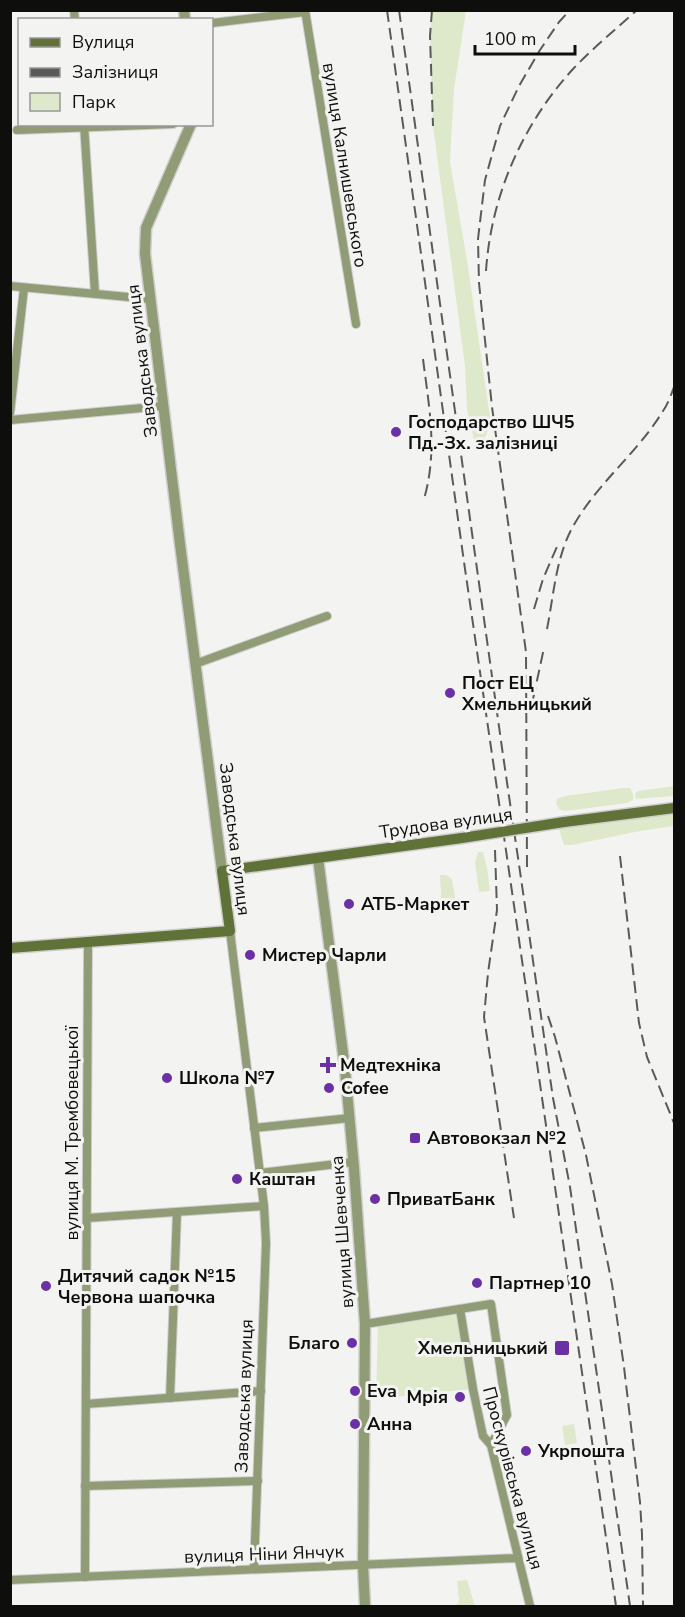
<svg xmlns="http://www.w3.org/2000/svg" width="685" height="1617" font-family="'Nunito Sans',sans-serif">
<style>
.green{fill:#dee9cb}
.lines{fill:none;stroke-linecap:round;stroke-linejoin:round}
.minor-casing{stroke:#cecfcd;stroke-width:10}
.tertiary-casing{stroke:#cecfcd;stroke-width:13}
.secondary-casing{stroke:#cecfcd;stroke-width:13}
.minor{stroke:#8f9c76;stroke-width:8}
.tertiary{stroke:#8f9c76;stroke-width:10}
.secondary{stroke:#617238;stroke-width:10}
.rail{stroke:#5a5b59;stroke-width:2;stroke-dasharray:12 6;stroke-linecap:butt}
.secondary-bridge-casing{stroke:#cecfcd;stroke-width:13;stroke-linecap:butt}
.secondary-bridge{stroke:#617238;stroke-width:10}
.poi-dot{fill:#6c30a6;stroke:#f3f4f1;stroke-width:2}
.labels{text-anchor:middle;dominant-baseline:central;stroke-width:6;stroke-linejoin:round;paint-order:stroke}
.street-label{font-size:18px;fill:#0e0f0d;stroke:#f3f4f1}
.poi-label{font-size:18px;font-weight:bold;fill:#0e0f0d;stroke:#f3f4f1;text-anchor:start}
</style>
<rect width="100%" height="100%" fill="#f3f4f1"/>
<!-- green -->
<g class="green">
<polygon points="432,10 466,11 454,89 450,162 467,260 491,424 481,446 474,440 467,410 465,366 433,126 430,36"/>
<polygon points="674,786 674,796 636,799 635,794 638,791"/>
<polygon points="623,788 630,788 633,794 633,800 627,803 566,811 560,810 556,804 557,799 565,796"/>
<polygon points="674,813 674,826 640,831 572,845 564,845 559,829"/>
<polygon points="478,852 483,852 487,868 490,891 479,892 475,862"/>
<path d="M 440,875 C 445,875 449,875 452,880 L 457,907 L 453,911 L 446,913 L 442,910 Z"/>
<polygon points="460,1309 473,1389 376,1399 378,1323"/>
<polygon points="574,1424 577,1443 565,1445 562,1426"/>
<polygon points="467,1580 475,1606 448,1606 458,1604 459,1600 457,1581"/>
</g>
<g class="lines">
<defs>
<g id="minor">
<polyline points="74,10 75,20"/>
<polyline points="305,10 356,324"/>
<polyline points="212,23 305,12"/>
<polyline points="84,124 95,293"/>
<polyline points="17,130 173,124"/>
<polyline points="10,286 150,299"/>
<polyline points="10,413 24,288"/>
<polyline points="10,420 164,406"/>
<polyline points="195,664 327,616"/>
<polyline points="230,931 264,1206 266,1243 254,1569"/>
<polyline points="254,1128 350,1118"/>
<polyline points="260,1173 354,1162"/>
<polyline points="87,1218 264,1206"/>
<polyline points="460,1309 473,1389 483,1436 491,1445 530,1606"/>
<polyline points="365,1324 491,1304 507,1415 491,1445"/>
<polyline points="170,1398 177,1212"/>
<polyline points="86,1404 261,1391"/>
<polyline points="85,1486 258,1481"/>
<polyline points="85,1577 88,942"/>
<polyline points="10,1580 518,1558"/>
</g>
<g id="tertiary">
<polyline points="184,10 185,20"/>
<polyline points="191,124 146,228 145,254 180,544 222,871"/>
<polyline points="318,858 345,1069 354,1168 365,1324 363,1565 365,1606"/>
</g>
<g id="secondary">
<polyline points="564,822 674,808"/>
<polyline points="10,948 230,931 222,871 462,838"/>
</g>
</defs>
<!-- minor casing -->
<use href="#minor" class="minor-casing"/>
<!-- tertiary casing -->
<use href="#tertiary" class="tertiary-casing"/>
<!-- secondary casing -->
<use href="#secondary" class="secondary-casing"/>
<!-- minor -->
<use href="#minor" class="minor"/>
<!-- tertiary -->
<use href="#tertiary" class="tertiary"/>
<!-- secondary -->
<use href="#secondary" class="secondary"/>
<!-- rail -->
<g class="rail">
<polyline points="387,10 464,562 616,1606"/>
<polyline points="399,10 502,748 553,1098 570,1187 630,1606"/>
<polyline points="432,10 430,36 433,126"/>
<path d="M 486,271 C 491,196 522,125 573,69 C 593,48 615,30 637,10"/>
<path d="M 423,359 C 429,407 438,451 424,499"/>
<polyline points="534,609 543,579 559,542"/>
<path d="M 547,629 C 554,594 556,554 575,523 C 599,482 638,452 663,411 C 668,404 671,395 674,387"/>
<polyline points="533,699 544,648"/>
<polyline points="495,850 497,910 488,973 484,1017 514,1218"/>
<polyline points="620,856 639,1023 647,1057 674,1123"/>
<polyline points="527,867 526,652 492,407 479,283 478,239 485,180 500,126 519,86 540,50 559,22 570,10"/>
<polyline points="548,1016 555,1037 586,1155 612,1284 624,1367 640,1502 642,1534 643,1606"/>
</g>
<defs>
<polyline id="secondary-bridge" points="462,838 564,822"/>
</defs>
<!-- secondary-bridge casing -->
<use href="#secondary-bridge" class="secondary-bridge-casing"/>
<!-- secondary-bridge -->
<use href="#secondary-bridge" class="secondary-bridge"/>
</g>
<!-- markers -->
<g class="poi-dot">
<circle cx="396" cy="432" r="6"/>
<circle cx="450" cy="693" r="6"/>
<circle cx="349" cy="904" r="6"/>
<circle cx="250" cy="955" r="6"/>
<path d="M325 1056h6v6h6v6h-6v6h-6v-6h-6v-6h6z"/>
<circle cx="167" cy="1078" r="6"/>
<circle cx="329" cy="1088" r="6"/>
<rect x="409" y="1132" width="12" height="12" rx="3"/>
<circle cx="237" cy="1179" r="6"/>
<circle cx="375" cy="1199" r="6"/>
<circle cx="477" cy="1283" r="6"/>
<circle cx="46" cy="1286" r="6"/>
<circle cx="352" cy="1343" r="6"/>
<rect x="554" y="1340" width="16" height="16" rx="3"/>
<circle cx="355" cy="1391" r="6"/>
<circle cx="460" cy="1397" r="6"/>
<circle cx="355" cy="1424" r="6"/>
<circle cx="526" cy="1451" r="6"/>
</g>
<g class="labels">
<!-- street labels -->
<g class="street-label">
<text transform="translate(345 165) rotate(81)">вулиця Калнишевського</text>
<text transform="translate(142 361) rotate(-97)">Заводська вулиця</text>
<text transform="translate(446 823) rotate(-8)">Трудова вулиця</text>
<text transform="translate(235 839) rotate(83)">Заводська вулиця</text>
<text transform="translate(72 1133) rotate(-90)">вулиця М. Трембовецької</text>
<text transform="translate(342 1232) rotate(-94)">вулиця Шевченка</text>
<text transform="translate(244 1396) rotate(-88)">Заводська вулиця</text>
<text transform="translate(513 1478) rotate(75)">Проскурівська вулиця</text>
<text transform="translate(264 1554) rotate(-2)">вулиця Ніни Янчук</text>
</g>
<!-- poi labels -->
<g class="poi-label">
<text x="408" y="422">Господарство ШЧ5<tspan x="408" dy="21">Пд.-Зх. залізниці</tspan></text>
<text x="462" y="683">Пост ЕЦ<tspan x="462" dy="21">Хмельницький</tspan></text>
<text x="361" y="904">АТБ-Маркет</text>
<text x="262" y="955">Мистер Чарли</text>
<text x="340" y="1065">Медтехніка</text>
<text x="179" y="1078">Школа №7</text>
<text x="341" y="1088">Cofee</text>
<text x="427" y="1138">Автовокзал №2</text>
<text x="249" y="1179">Каштан</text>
<text x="387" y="1199">ПриватБанк</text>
<text x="58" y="1276">Дитячий садок №15<tspan x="58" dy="21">Червона шапочка</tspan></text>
<text x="489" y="1283">Партнер 10</text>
<text x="340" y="1343" text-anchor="end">Благо</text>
<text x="548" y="1348" text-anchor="end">Хмельницький</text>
<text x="367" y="1391">Eva</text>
<text x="448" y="1397" text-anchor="end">Мрія</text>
<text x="367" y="1424">Анна</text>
<text x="538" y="1451">Укрпошта</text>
</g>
</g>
<!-- border -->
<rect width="685" height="1617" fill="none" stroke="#0e0f0d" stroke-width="24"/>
<!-- legend -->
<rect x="18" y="18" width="195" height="108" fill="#f3f4f1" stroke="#979896" stroke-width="1.5"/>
<rect x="30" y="38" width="30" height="9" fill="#617238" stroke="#979896" stroke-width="1.5"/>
<text x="72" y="48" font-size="18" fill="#0e0f0d">Вулиця</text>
<rect x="30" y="68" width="30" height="9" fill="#5a5b59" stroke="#979896" stroke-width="1.5"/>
<text x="72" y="78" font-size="18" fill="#0e0f0d">Залізниця</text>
<rect x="30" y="93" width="30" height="18" fill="#dee9cb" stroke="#979896" stroke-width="1.5"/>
<text x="72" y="108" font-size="18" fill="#0e0f0d">Парк</text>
<!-- scale -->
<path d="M475 45v9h100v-9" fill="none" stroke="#0e0f0d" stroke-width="3"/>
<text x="484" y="45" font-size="18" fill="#0e0f0d" stroke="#f3f4f1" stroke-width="4.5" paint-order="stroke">100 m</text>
</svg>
